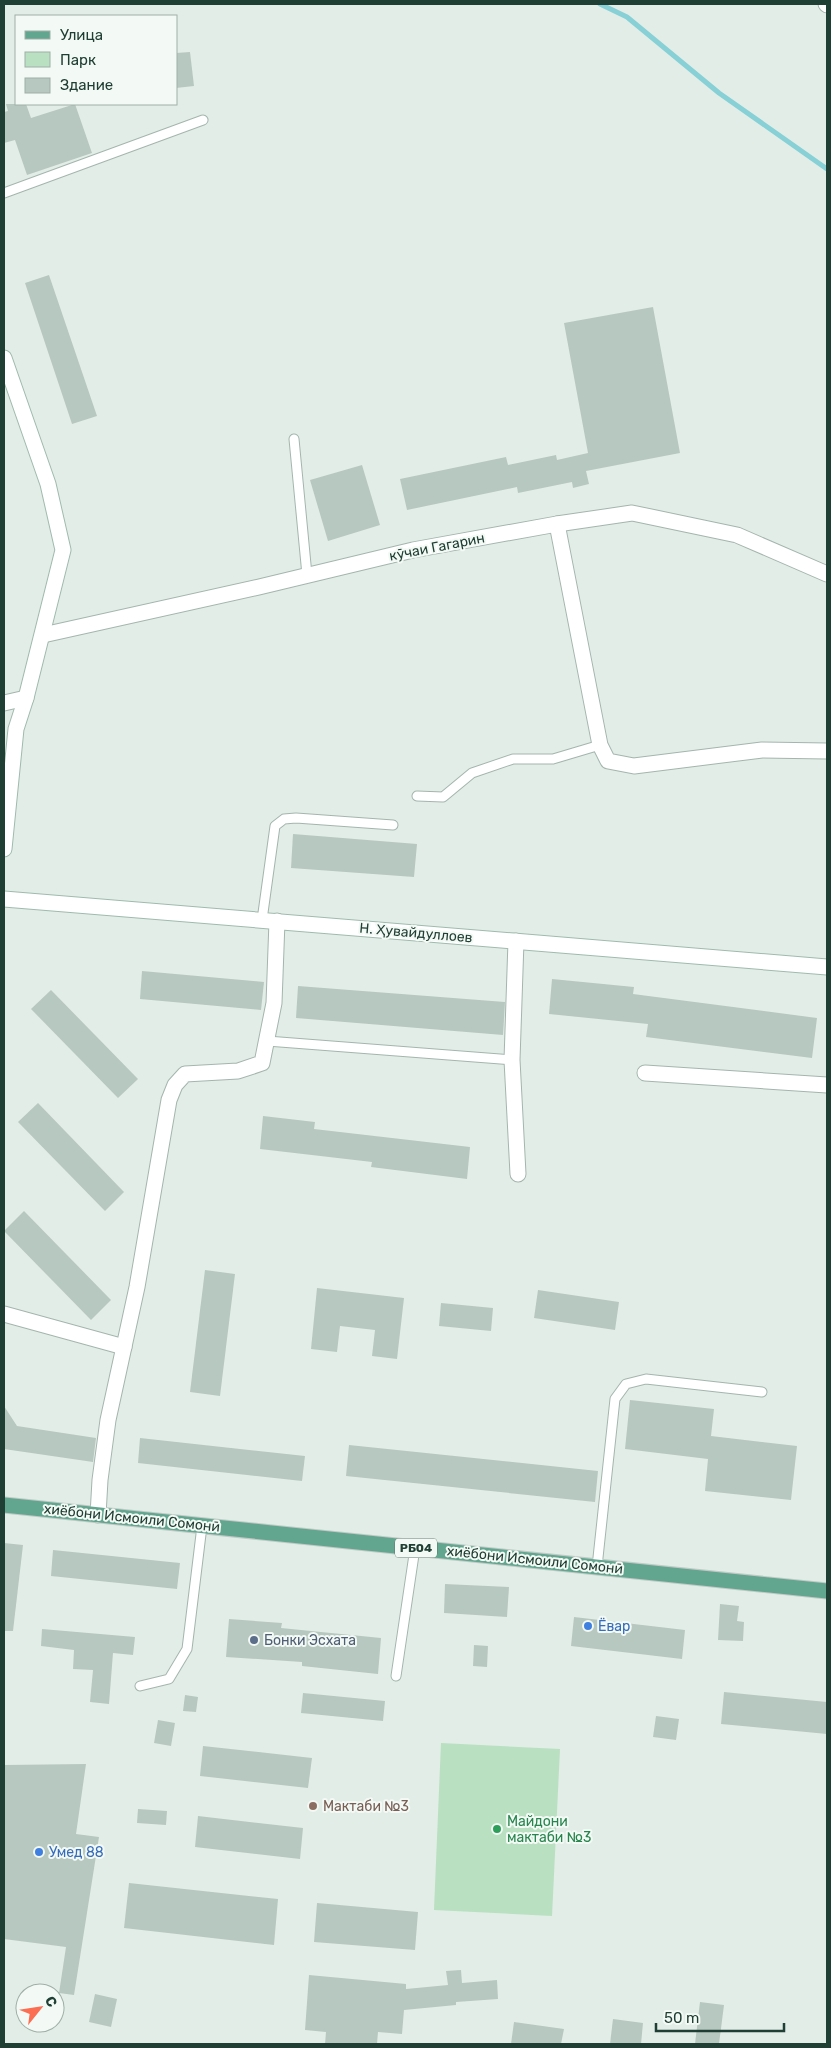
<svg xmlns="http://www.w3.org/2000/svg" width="831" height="2048" font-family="Rubik,sans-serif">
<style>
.green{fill:#b9e0c0}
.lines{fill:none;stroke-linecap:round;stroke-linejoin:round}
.stream{stroke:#86d0d6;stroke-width:5}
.building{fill:#b7c8c0}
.lane-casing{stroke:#a4b5ae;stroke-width:11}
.street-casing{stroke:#a4b5ae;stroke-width:17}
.secondary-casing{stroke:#9fbaae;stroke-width:17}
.primary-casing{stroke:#c1c9c6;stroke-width:17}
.lane{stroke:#fff;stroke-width:9}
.street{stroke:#fff;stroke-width:15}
.secondary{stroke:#fff;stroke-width:15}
.primary{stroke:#63a68f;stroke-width:15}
.shop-dot{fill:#3f7fe0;stroke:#f3f9f5;stroke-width:2}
.service-dot{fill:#5c6f8a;stroke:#f3f9f5;stroke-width:2}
.education-dot{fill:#8d6e63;stroke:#f3f9f5;stroke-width:2}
.leisure-dot{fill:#2e9e5b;stroke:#f3f9f5;stroke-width:2}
.labels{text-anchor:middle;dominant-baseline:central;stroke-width:4;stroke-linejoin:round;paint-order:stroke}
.shield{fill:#f3f9f5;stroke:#5f776e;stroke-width:1}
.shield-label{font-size:12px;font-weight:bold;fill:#203f34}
.street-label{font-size:14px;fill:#203f34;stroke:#f3f9f5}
.shop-label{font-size:14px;fill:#366cbe;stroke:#f3f9f5;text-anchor:start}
.service-label{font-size:14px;fill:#4e5e75;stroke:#f3f9f5;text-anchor:start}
.education-label{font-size:14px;fill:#785e54;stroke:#f3f9f5;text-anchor:start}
.leisure-label{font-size:14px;fill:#27864d;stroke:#f3f9f5;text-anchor:start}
</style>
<rect width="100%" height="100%" fill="#e2ede7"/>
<!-- green -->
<polygon class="green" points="441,1743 560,1749 552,1916 434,1910"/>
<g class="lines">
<!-- stream -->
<polyline class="stream" points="600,4 627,17 719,93 827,169"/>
</g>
<!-- building -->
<g class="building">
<polygon points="190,52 194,86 176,88 176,53"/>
<polygon points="6,104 26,104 31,118 75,104 92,153 27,175 15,140 4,143 4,112 8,111"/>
<polygon points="49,275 97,416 72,424 25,283"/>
<polygon points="653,307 680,453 586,471 589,484 573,488 572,482 518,493 517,487 407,510 400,479 506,457 508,465 556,455 557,460 588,453 564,323"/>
<polygon points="362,465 380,525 328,541 310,480"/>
<polygon points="293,834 417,844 414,877 291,868"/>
<polygon points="142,971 264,982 261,1010 140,999"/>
<polygon points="552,979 634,987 633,994 817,1018 812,1058 646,1037 648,1024 549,1014"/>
<polygon points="298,986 505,1002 503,1035 296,1018"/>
<polygon points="51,990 138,1079 118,1098 31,1009"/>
<polygon points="38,1103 124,1192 105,1211 18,1122"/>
<polygon points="263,1116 315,1122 314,1129 470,1147 467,1179 371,1167 372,1162 260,1149"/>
<polygon points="24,1211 111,1300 91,1320 4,1231"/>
<polygon points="205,1270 235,1274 220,1396 190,1392"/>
<polygon points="317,1288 404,1298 397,1359 372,1356 375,1330 340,1326 337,1352 311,1349"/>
<polygon points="538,1290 619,1302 615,1330 534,1318"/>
<polygon points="441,1303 493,1308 491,1331 439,1326"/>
<polygon points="630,1400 714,1409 711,1436 797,1446 791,1500 705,1491 708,1459 625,1449"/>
<polygon points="4,1406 17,1426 96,1438 93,1462 4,1449"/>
<polygon points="140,1438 305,1456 302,1481 138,1463"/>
<polygon points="349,1445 598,1471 595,1502 346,1476"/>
<polygon points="4,1543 23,1545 13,1631 4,1631"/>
<polygon points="53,1550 180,1563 177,1589 51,1576"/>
<polygon points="445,1584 509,1587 507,1617 444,1613"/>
<polygon points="720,1604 739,1606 737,1621 744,1622 743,1641 718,1640"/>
<polygon points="574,1617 685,1630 682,1659 571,1646"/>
<polygon points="229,1619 282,1623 281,1628 381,1638 378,1674 302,1666 302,1662 226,1657"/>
<polygon points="42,1629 135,1637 133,1655 113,1653 109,1704 90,1702 93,1670 73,1669 74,1650 41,1646"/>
<polygon points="474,1645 488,1646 487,1667 473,1666"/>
<polygon points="724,1692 827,1702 827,1734 721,1724"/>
<polygon points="303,1693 385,1701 383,1721 301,1713"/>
<polygon points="185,1695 198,1697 196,1712 183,1711"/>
<polygon points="656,1716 679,1719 676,1740 653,1737"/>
<polygon points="158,1720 175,1723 171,1746 154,1743"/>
<polygon points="203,1746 312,1758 308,1788 200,1776"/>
<polygon points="86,1764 76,1834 99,1837 74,1995 59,1993 66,1947 4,1939 4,1765"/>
<polygon points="138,1809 167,1811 166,1825 137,1823"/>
<polygon points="198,1816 303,1828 300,1859 195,1847"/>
<polygon points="129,1883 278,1899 274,1945 124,1928"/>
<polygon points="317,1903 418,1912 415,1950 314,1942"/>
<polygon points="461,1970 462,1983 497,1980 498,1999 456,2002 456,2005 404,2010 402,2034 378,2032 377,2044 325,2044 326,2032 305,2030 309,1975 406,1984 406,1989 448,1985 446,1971"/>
<polygon points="95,1994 117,1999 111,2027 89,2022"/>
<polygon points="700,2002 724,2005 719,2044 695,2044"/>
<polygon points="613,2019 643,2023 641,2044 610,2044"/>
<polygon points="514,2022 564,2029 561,2044 511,2044"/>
</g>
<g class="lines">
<defs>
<g id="lane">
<polyline points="4,193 203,120"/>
<polyline points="294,439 307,575"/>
<polyline points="417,796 443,797 472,773 513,759 553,759 600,745"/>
<polyline points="262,920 275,826 284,819 296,818 393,825"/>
<polyline points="267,1041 512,1060"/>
<polyline points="597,1567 615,1399 626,1384 646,1379 762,1392"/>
<polyline points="396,1676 415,1548"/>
<polyline points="140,1686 169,1679 187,1649 202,1526"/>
</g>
<g id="street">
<polyline points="826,4 827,5"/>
<polyline points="557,524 600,745 608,761 634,766 762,750 827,751"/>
<polyline points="43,635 259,587 413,550 557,524 632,513 737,535 827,574"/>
<polyline points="4,703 26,698"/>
<polyline points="516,941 512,1060 518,1174"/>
<polyline points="645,1073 827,1085"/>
<polyline points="4,1314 124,1347"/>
<polyline points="98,1515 100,1480 108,1420 137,1287 169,1100 175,1085 185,1074 238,1071 262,1063 274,1003 277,921"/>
</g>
<g id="secondary">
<polyline points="4,358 48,484 63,550 26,698 16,729 4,849"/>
<polyline points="4,899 827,967"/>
</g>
<polyline id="primary" points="4,1505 827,1591"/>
</defs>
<!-- lane casing -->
<use href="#lane" class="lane-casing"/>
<!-- street casing -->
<use href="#street" class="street-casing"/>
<!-- secondary casing -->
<use href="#secondary" class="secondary-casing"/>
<!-- primary casing -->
<use href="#primary" class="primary-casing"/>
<!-- lane -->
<use href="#lane" class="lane"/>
<!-- street -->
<use href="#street" class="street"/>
<!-- secondary -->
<use href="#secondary" class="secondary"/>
<!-- primary -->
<use href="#primary" class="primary"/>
</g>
<!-- markers -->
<g class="shop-dot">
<circle cx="588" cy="1626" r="5"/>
<circle cx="39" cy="1852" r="5"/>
</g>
<circle class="service-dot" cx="254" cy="1640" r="5"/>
<circle class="education-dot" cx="313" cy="1806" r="5"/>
<circle class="leisure-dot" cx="497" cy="1829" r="5"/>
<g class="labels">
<!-- shield labels -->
<rect class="shield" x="395" y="1538.5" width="42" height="19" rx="4"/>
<g class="shield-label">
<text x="416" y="1548">РБ04</text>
</g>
<!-- street labels -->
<g class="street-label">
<text transform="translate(437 547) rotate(-11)">кӯчаи Гагарин</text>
<text transform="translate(416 933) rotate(5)">Н. Ҳувайдуллоев</text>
<text transform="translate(132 1518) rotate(6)">хиёбони Исмоили Сомонӣ</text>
<text transform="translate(535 1560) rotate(6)">хиёбони Исмоили Сомонӣ</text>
</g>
<!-- shop labels -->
<g class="shop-label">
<text x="598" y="1626">Ёвар</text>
<text x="49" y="1852">Умед 88</text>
</g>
<!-- service labels -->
<g class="service-label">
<text x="264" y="1640">Бонки Эсхата</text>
</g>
<!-- education labels -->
<g class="education-label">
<text x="323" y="1806">Мактаби №3</text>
</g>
<!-- leisure labels -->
<g class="leisure-label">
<text x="507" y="1821">Майдони<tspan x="507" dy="16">мактаби №3</tspan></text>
</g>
</g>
<!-- border -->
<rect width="831" height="2048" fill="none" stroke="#203f34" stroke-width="10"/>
<!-- legend -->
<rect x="15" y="15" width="162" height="90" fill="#f3f9f5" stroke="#9fafa8"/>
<rect x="25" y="31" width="25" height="8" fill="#63a68f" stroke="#9fafa8"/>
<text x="60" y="40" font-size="15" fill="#203f34">Улица</text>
<rect x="25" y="52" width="25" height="15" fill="#b9e0c0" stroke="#9fafa8"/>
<text x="60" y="65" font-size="15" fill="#203f34">Парк</text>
<rect x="25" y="78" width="25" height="15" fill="#b7c8c0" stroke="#9fafa8"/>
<text x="60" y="90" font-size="15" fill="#203f34">Здание</text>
<!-- north arrow -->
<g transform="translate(40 2008) rotate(60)"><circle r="24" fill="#f3f9f5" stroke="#9fafa8"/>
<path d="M0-4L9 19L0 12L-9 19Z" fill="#fb6e52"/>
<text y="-8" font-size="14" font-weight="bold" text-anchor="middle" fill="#203f34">С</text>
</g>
<!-- scale -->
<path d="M656 2023v8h128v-8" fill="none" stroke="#203f34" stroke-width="2.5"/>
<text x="664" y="2023" font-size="15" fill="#203f34" stroke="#f3f9f5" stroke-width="4" paint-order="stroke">50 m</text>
</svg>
